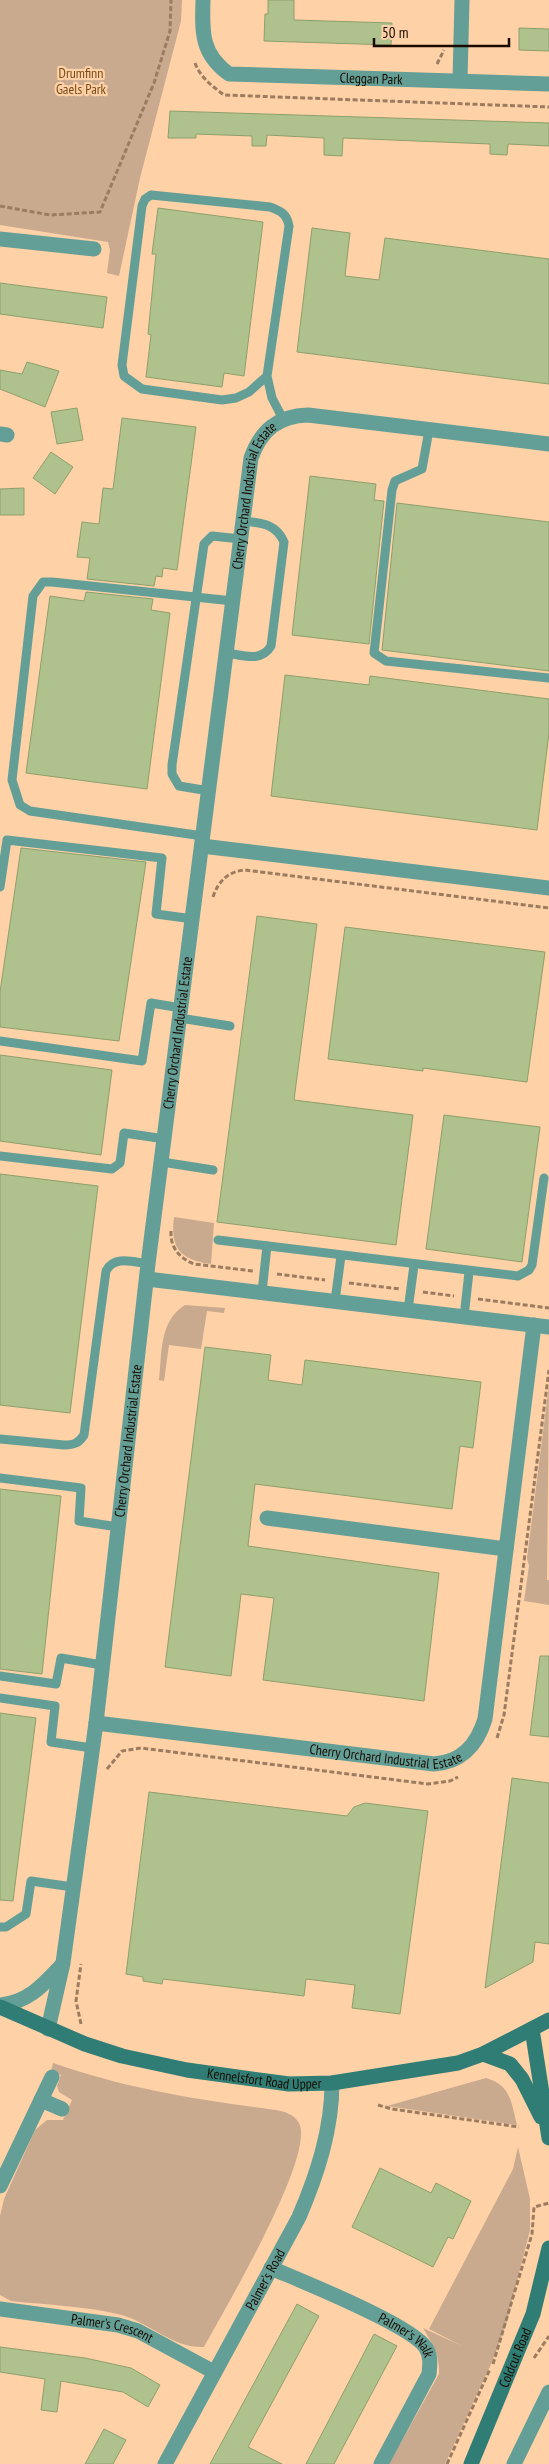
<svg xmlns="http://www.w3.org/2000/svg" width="549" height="2464" font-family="'PT Sans Narrow',sans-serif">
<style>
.green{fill:#c9aa8f}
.building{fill:#afc28d;stroke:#8d9f6c}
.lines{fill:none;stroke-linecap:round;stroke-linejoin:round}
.path{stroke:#9c7c60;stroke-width:3;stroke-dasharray:5 2.5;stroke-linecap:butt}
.lane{stroke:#639f96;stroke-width:9}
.street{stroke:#639f96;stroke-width:15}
.secondary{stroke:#2f7d74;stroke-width:15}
.labels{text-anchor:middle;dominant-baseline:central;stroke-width:4.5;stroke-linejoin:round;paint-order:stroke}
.park-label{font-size:14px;fill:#784a16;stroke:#fed1a7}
.street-label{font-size:14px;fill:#190a00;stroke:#fed1a7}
</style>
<rect width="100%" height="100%" fill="#fed1a7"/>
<!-- green -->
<g class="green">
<polygon points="0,0 182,0 181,21 140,178 119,276 107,273 110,250 108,242 0,225"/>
<path d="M 174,1217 L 214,1223 L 211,1264 C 180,1260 170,1248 174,1217 Z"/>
<path d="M 185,1305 L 225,1308 L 224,1313 L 207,1311 L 201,1349 L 169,1345 L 164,1381 L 159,1380 C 162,1353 159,1321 185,1305 Z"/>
<polygon points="549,1385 547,1580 549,1580 549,1605 524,1601 529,1566 527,1558"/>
<path d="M 53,2063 C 127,2089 199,2100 276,2110 C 285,2112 294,2114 299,2123 C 316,2155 223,2312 204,2347 C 175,2349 149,2323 122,2315 C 86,2306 47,2305 11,2301 L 0,2295 L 0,2216 L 4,2199 L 35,2130 L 47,2120 L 63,2120 L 72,2100 L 59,2092 L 57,2086 L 61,2075 L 51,2071 Z"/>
<path d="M 486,2078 C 511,2085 511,2102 517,2125 L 387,2106 Z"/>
<path d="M 518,2147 L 530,2199 L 530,2230 L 506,2325 L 492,2362 L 445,2464 L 389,2464 L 439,2374 C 440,2355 432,2343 423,2328 L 462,2346 L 429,2329 L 513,2169 Z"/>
</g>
<!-- building -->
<g class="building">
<polygon points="268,0 294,0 294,20 392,23 391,45 264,41 265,14 268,14"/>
<polygon points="519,28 549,29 549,51 519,50"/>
<polygon points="170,111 549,123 549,146 508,144 507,155 490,154 490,144 343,138 342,156 324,155 324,138 267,135 266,146 252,146 252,136 196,134 196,138 168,138"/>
<polygon points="158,208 263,222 244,376 224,373 222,387 146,377 151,335 148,334 156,254 152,254"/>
<polygon points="312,228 350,233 345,276 379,280 385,238 549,259 549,384 297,352"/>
<polygon points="0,283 107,297 103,328 0,314"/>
<polygon points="27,362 59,371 45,407 0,389 0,370 22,374"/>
<polygon points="77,408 83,440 57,444 51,412"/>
<polygon points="122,418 196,427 177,570 163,568 162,577 156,576 154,586 87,579 90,558 77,557 82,522 99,524 103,488 113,489"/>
<polygon points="51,452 73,467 55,494 33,478"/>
<polygon points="310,476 376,484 374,500 384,501 369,644 292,635"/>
<polygon points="24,488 24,515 0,515 0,489"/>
<polygon points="397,503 549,522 549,671 382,650"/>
<polygon points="86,592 153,599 151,610 170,613 147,789 26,773 50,596 84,601"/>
<polygon points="285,675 369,685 370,676 549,699 549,733 537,830 271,796"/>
<polygon points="21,848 146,862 119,1041 0,1027 0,992"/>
<polygon points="257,916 317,924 294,1100 413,1115 396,1245 217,1222"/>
<polygon points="345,927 545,952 527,1082 423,1068 423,1071 328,1059"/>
<polygon points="0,1055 112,1070 101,1155 0,1141"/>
<polygon points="444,1115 540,1127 522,1262 426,1249"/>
<polygon points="0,1174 98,1186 70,1413 0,1405"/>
<polygon points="205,1347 271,1355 268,1380 302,1385 305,1360 481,1382 473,1448 460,1446 452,1509 255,1484 248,1546 439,1573 424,1701 263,1680 274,1598 241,1594 231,1676 165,1667"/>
<polygon points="0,1489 61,1496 42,1674 0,1669"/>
<polygon points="540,1656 549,1656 549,1737 530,1735"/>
<polygon points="0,1713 36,1718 13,1901 0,1900"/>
<polygon points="512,1778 549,1783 549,1944 535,1942 533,1962 485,1988"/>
<polygon points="149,1792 347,1816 354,1807 365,1803 428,1811 400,2014 352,2008 355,1985 306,1979 304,1996 163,1979 162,1984 143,1981 143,1977 126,1974"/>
<polygon points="380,2168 431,2193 436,2183 471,2201 453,2239 448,2237 433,2267 352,2227"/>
<polygon points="297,2304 319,2316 248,2447 282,2464 210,2464"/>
<polygon points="374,2334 397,2346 334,2464 306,2464"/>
<polygon points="0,2347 85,2358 131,2368 160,2385 148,2407 123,2392 61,2381 57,2412 41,2410 45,2379 0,2372"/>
<polygon points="104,2429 126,2440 113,2464 85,2464"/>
</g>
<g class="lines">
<!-- path -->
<g class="path">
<path d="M 195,63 C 200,77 212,86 224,95 L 549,107"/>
<polyline points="437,64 444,50"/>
<polyline points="0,206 50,215 100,212 154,83 170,31 171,0"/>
<path d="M 213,897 C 218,881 229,871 245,870 L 549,908"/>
<path d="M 171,1231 C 170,1247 179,1258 194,1264 L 253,1271"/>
<polyline points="277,1274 325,1280"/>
<polyline points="349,1283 400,1289"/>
<polyline points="423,1292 454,1296"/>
<polyline points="478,1299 549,1308"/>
<polyline points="497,1738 504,1715 549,1370"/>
<polyline points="107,1769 122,1751 141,1748 428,1784 450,1781 458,1777"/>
<polyline points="81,2024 76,2001 81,1964"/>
<polyline points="378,2105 392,2109 519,2127"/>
<polyline points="534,2358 549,2336"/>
<polyline points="493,2364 532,2234 534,2207 549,2203"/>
<polyline points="447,2464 490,2369"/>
</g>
<!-- lane -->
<g class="lane">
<path d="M 267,376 L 249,392 L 236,398 L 222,400 L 142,389 L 124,376 L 122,365 L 142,206 L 145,199 L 151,195 L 270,207 C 281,211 287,214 289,226 L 267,376 L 272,398 L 283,419"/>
<polyline points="429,430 422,469 395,481 392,490 374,653 386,661 549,678"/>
<path d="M 227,653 C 242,655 261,663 271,646 L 284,542 C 276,523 260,523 243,521"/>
<polyline points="209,791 179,786 172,774 172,765 204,544 212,536 241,539"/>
<polyline points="203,836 30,811 20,805 12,780 33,596 43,582 52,582 233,601"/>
<polyline points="0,887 7,840 162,858 156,914 193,919"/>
<polyline points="180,1018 230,1026"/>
<polyline points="0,1041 142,1061 151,1003 181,1008"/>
<polyline points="0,1156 112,1169 120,1163 124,1133 165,1139"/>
<polyline points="162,1162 213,1170"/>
<polyline points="218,1240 518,1276 529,1270 532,1265 544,1178"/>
<polyline points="262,1292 267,1246"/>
<polyline points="335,1301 341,1256"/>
<polyline points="408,1310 414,1265"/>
<polyline points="464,1317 469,1272"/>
<path d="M 0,1439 L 64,1445 C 74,1445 79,1443 84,1435 L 106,1271 C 114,1255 133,1262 148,1264"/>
<polyline points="0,1478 81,1488 79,1521 118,1527"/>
<polyline points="0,1676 56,1684 61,1658 102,1665"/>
<polyline points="0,1698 55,1706 51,1742 92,1748"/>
<polyline points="0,1927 6,1927 26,1914 31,1881 73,1887"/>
</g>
<!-- street -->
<g class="street">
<path id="s1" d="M 203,0 C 202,32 201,54 229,74 L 549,84"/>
<polyline points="460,80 462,0"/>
<polyline points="0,239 94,249"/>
<polyline points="0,434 7,435"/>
<polyline points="202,846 549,888"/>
<polyline points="147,1279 549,1327"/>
<polyline points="267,1518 506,1549"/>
<path id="s2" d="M 96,1723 L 434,1764 C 462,1762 477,1745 485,1719 L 534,1325"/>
<path d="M 0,2005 C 29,2002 43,1985 62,1965"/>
<path id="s3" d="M 48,2029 L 63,1963 L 96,1723 L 148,1264 L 251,458 C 261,430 278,416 308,415 L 549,444"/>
<polyline points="41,2100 62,2109"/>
<polyline points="0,2186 52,2077"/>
<path id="s4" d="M 271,2268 C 301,2281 412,2325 426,2348 C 431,2356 430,2365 429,2374 L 381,2464"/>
<path id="s5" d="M 0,2309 L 118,2325 L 138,2331 L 214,2372"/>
<path id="s6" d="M 165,2464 L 299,2217 C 317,2175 332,2130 332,2083"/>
<polyline points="514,2464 549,2392"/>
</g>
<!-- secondary -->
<g class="secondary">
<path id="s7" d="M 0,2007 L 85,2044 L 122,2056 L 187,2070 L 289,2084 L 332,2083 L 458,2063 L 483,2054 L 549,2020"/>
<polyline points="532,2029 549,2138"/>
<polyline points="483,2054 510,2064 522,2079 541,2117"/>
<path id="s8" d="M 471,2464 L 533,2314 L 549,2248"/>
</g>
</g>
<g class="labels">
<!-- park labels -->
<g class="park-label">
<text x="81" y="73">Drumfinn<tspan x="81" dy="16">Gaels Park</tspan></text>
</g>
<!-- street labels -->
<g class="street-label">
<text stroke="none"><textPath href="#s1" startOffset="225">Cleggan Park</textPath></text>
<text stroke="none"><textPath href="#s3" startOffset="1549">Cherry Orchard Industrial Estate</textPath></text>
<text stroke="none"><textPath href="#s3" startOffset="1005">Cherry Orchard Industrial Estate</textPath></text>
<text stroke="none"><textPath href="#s3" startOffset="594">Cherry Orchard Industrial Estate</textPath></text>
<text stroke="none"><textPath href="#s2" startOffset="292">Cherry Orchard Industrial Estate</textPath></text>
<text stroke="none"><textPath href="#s7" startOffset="276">Kennelsfort Road Upper</textPath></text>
<text stroke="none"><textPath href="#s6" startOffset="210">Palmer's Road</textPath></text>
<text stroke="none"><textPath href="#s5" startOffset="114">Palmer's Crescent</textPath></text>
<text stroke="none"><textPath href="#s4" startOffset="152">Palmer's Walk</textPath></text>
<text stroke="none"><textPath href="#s8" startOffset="115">Coldcut Road</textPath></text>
</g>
</g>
<!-- scale -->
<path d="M374 38v8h135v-8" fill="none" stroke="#190a00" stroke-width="2.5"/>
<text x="382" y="38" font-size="15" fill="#190a00" stroke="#fed1a7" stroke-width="4" paint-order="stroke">50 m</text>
</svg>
